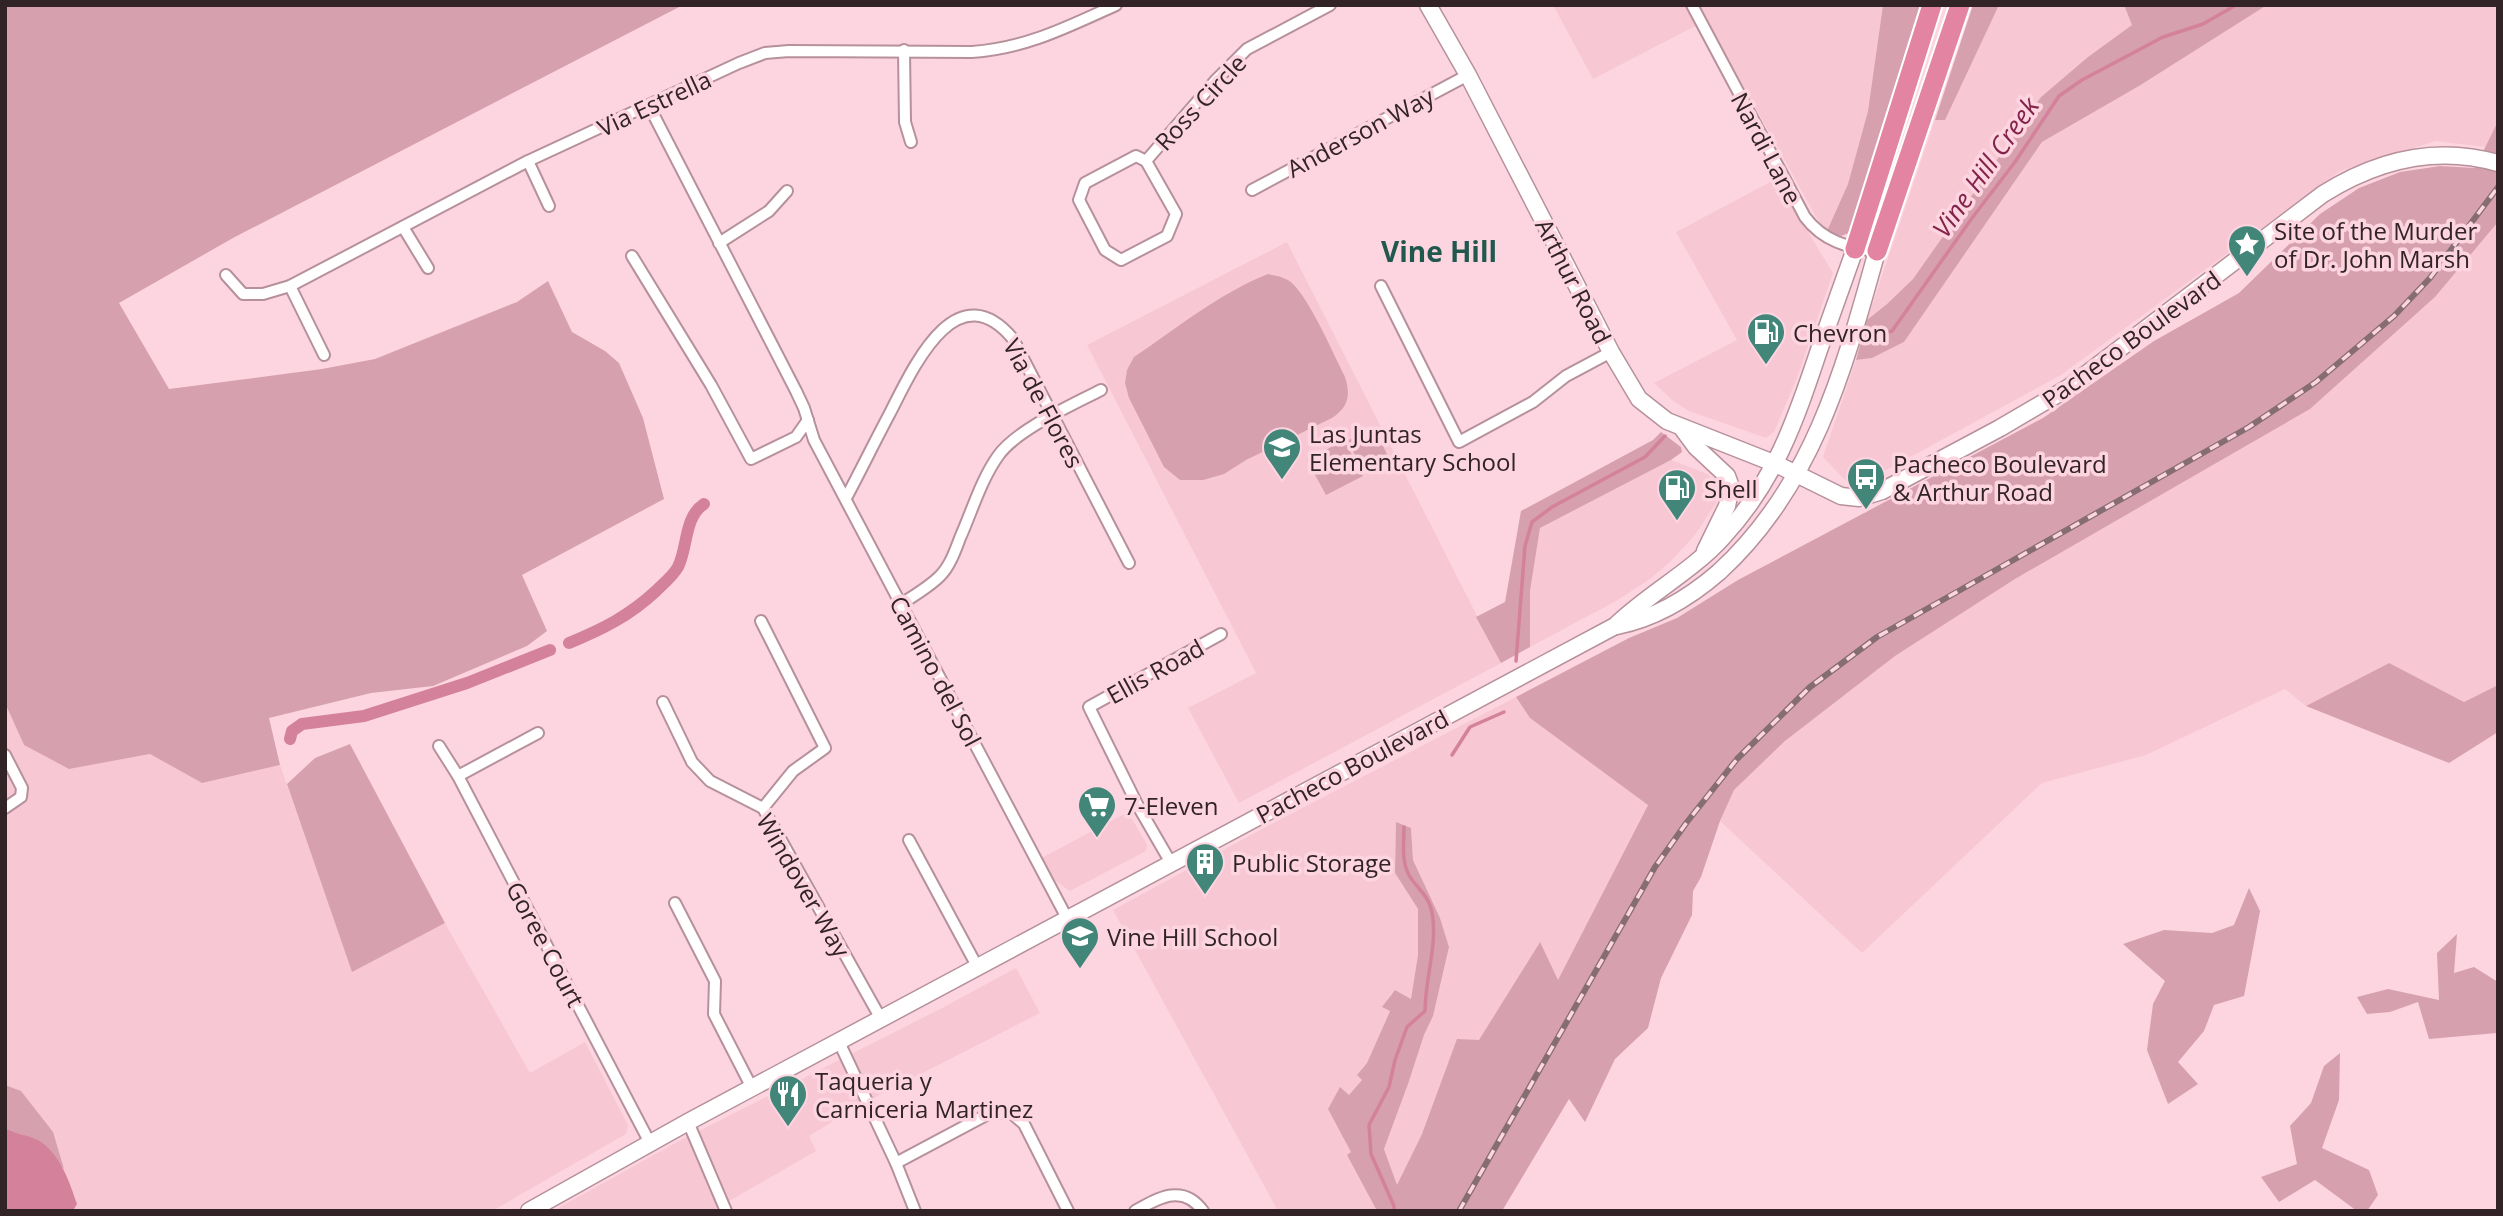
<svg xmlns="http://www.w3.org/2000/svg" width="2503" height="1216" font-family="'Open Sans',sans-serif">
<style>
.built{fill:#f7c7d4}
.green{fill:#d6a0af}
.water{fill:#d4829c}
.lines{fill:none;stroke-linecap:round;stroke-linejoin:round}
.stream{stroke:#d4829c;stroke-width:3.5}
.canal{stroke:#d4829c;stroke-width:12}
.minor-casing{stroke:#b6919b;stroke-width:14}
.secondary-casing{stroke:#b6919b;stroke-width:19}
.motorway-casing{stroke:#fff;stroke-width:23}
.minor{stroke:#fff;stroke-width:10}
.secondary{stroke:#fff;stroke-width:16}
.motorway{stroke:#e284a2;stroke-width:19}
.rail-casing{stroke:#866d74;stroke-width:6}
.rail{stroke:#fdd5e0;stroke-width:3.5;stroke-dasharray:10;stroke-linecap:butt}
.labels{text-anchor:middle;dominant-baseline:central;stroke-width:7;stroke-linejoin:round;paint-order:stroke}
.street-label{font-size:24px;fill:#322327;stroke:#fdd5e0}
.poi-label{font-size:24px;fill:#322327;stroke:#fdd5e0;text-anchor:start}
.water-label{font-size:26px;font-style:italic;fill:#83224a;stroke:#fdd5e0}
.quarter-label{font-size:28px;font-weight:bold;fill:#21584e;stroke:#fdd5e0}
</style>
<rect width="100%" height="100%" fill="#fdd5e0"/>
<!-- built -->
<g class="built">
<polygon points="1553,5 1883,5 1868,111 1848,184 1827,231 1816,217 1707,20 1593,79"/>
<polygon points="1999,5 2124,5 2133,25 2088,57 2041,97 1913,279 1887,304 1867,320 1935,120 1945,120"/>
<polygon points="2267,5 2498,5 2498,121 2485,147 2436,141 2340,171 2061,375 1866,481 1846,481 1823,457 1856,360 1872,358 1904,342 2042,142 2139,86"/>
<polygon points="1776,179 1833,273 1797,378 1774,432 1766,438 1689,411 1672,400 1654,383 1737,340 1676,232"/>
<polygon points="2498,222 2498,685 2464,702 2388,663 2306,706 2285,689 2146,755 2042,783 1862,953 1720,821 1734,790 1785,741 1895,656 2015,579 2310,409 2435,297"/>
<polygon points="1287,242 1501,663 1239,803 1188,708 1256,673 1087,345"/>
<polygon points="1671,460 1707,474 1714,480 1718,488 1716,503 1695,535 1670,562 1650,579 1616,601 1530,647 1530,591 1540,528"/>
<polygon points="1516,697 1530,718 1648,804 1558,981 1539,943 1422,1134 1397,1186 1384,1149 1408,1084 1424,1035 1433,1016 1449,947 1440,918 1413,860 1411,828 1396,823 1395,873 1418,909 1418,955 1411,1000 1396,990 1391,994 1383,1007 1390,1010 1367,1063 1357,1075 1362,1080 1349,1095 1341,1088 1351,1153 1347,1155 1377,1211 1278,1211 1113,910 1260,830"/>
<polygon points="5,703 24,745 69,769 150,754 202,783 280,765 352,971 445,923 530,1073 585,1042 628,1125 626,1134 492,1211 5,1211"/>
<polygon points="1128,812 1147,845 1146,851 1070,891 1041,871 1036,861"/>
<polygon points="1016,968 1040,1013 858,1106 809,1136 816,1151 712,1211 553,1211 679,1141 944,1007"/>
</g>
<!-- green -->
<g class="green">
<polygon points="5,5 683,5 233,238 119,303 169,389 322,369 375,359 517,302 548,281 572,332 605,351 619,363 643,418 664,499 522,575 547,631 527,646 433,686 371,693 269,718 280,765 202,783 150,754 69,769 24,745 5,703"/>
<polygon points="1883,5 1920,5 1849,233 1841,236 1827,231 1848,184 1868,111"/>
<polygon points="1973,5 1999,5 1945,120 1935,120"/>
<polygon points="2124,5 2267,5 2139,86 2042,142 1904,342 1872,358 1856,360 1867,320 1887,304 1913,279 2041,97 2088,57 2132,25"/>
<polygon points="2498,121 2498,222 2435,297 2310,409 2015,579 1895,656 1785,741 1734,790 1720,821 1701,877 1693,891 1692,915 1661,978 1648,1028 1615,1059 1585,1122 1569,1099 1502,1211 1377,1211 1347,1155 1351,1152 1328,1109 1340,1087 1349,1095 1362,1080 1357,1075 1367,1063 1390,1011 1382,1007 1395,990 1411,999 1418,955 1418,909 1395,873 1396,822 1411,828 1413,860 1440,918 1449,947 1433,1016 1424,1035 1408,1084 1384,1149 1397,1185 1422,1134 1457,1039 1479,1040 1540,942 1558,980 1648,805 1530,718 1516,697 1629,638 1677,618 1738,580 2043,418 2154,341 2239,293 2320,214 2359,188 2400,172 2440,166 2475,168"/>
<path d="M 1268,274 C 1277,276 1286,277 1293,284 C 1311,302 1333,353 1345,377 C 1351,396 1348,407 1332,418 L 1246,460 L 1224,474 L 1203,480 L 1180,480 L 1164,467 L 1129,398 L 1125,383 L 1127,370 L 1134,357 C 1177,328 1220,293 1268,274 Z"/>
<polygon points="1368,428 1376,430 1389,459 1366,472 1349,445 1349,440"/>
<polygon points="1661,432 1681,447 1682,452 1671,460 1540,528 1530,591 1530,647 1501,663 1476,617 1505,602 1521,511 1653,440"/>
<polygon points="1344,440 1363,476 1326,495 1307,460"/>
<polygon points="2389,663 2464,702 2498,685 2498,732 2449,763 2306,706"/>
<polygon points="350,744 445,923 352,972 287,784 315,758"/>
<polygon points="2249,888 2260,911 2244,996 2214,1005 2204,1031 2178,1062 2198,1084 2168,1104 2147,1050 2153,1004 2165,981 2123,944 2164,930 2212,933 2234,925"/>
<polygon points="2457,934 2454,973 2474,967 2498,982 2497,1033 2429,1039 2418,1002 2390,1012 2367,1014 2357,997 2388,989 2439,1000 2437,953"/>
<polygon points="2340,1053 2339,1100 2322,1148 2369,1170 2378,1195 2367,1211 2357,1211 2315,1180 2279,1202 2261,1177 2297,1164 2290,1126 2311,1103 2324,1066"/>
<polygon points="5,1085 21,1091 53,1132 64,1169 36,1139 17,1135 5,1128"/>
</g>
<!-- water -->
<path class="water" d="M 5,1128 C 17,1135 27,1135 36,1139 C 60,1152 69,1181 77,1204 L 74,1209 L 5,1211 Z"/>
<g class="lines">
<!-- stream -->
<g class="stream">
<polyline points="1865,340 1892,331 1972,218 2015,162 2059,96 2082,80 2163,37 2203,24 2236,5"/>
<polyline points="1516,661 1525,546 1532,522 1552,507 1645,457 1665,436"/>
<polyline points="1452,755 1470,727 1504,712"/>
<path d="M 1394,1211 L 1394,1206 L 1371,1154 L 1369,1125 L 1389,1087 L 1395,1060 L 1407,1027 L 1425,1011 C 1425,978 1438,945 1432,912 C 1428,894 1417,889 1409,875 C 1401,860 1404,843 1404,827"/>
</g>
<!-- canal -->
<g class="canal">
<path d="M 569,643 C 603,629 629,616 656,591 C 664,583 672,577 678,567 C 688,547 684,517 704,504"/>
<polyline points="290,739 292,731 302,724 364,716 467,683 550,650"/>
</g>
<defs>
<g id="minor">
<path d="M 1692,5 L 1805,217 C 1823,241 1848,248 1877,251"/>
<polyline points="904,50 905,122 911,142"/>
<polyline points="649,106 796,391 804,408 814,440 1068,920"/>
<polygon points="1136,156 1146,161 1176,214 1167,236 1121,260 1105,250 1079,200 1085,183"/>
<polyline points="528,161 549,206"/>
<polyline points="1146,161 1215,81 1247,49 1330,5"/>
<polyline points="1252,190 1468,75"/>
<polyline points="403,227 428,268"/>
<polyline points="719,243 769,211 787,191"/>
<polyline points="632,256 711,385 751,459 796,437 808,420"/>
<path d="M 226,275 L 243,294 L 263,294 L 290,286 L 528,161 L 739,63 L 765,53 L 789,51 L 972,52 C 1027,48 1067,27 1116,5"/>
<polyline points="290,286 324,355"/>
<polyline points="1381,286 1459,442 1533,402 1566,376 1611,352"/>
<path d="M 846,498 C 861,470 875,441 890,413 C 913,368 956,271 1013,339 L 1129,563"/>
<path d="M 901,604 C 915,595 929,587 940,576 C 950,566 955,551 960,538 C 972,511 981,480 998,456 C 1016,430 1072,405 1101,390"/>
<polyline points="761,621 825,748 793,771 763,808"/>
<polyline points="663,702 692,762 710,781 763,808 881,1019"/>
<polyline points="439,746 458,776 650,1143"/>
<polyline points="5,755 22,788 21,797 5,808"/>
<polyline points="458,776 538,733"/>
<polyline points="909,840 978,968"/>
<polyline points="1171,863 1138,806 1089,707 1221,634"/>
<polyline points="675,903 715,981 714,1014 752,1088"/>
<polyline points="839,1042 896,1163 915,1211"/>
<polyline points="688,1122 726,1211"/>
<polyline points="896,1163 988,1114 1010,1112 1024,1124 1068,1211"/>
<path d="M 1135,1211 C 1158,1198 1183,1183 1203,1211"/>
</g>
<g id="secondary">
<path d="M 1428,5 L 1468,75 L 1611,352 L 1639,399 L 1667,421 L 1776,464 L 1841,496 L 1859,498 L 1882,491 L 2000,428 L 2068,388 L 2323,194 C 2377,160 2435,145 2498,163"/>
<polyline points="1682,428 1696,447 1727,476 1731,487 1727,506 1705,551"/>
<path d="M 1617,626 C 1656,618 1689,598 1719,572 C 1813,486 1844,370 1877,251"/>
<path d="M 529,1211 L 688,1122 L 1615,626 C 1648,594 1691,572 1722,538 C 1775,481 1795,422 1819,350 C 1831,316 1843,283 1855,249"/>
</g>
<g id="motorway">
<polyline points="1855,249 1932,5"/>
<polyline points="1877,251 1960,5"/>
</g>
</defs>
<!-- minor casing -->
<use href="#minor" class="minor-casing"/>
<!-- secondary casing -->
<use href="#secondary" class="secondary-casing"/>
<!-- motorway casing -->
<use href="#motorway" class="motorway-casing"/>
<!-- minor -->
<use href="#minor" class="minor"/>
<!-- secondary -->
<use href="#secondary" class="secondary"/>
<!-- motorway -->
<use href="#motorway" class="motorway"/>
<defs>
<polyline id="rail" points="1459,1211 1655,867 1687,822 1737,759 1810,687 1877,637 2249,427 2316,382 2394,316 2430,278 2498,187"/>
</defs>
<!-- rail casing -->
<use href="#rail" class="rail-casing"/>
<!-- rail -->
<use href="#rail" class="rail"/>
</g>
<!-- icons -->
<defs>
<symbol id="sight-pin" viewBox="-11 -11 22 30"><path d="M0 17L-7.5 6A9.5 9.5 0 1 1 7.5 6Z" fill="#42867a" stroke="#fdd5e0"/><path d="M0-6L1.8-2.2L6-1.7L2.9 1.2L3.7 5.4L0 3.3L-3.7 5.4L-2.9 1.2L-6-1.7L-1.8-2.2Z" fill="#fff"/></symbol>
<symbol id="fuel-pin" viewBox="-11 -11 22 30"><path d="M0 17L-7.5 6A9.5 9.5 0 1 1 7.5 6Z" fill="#42867a" stroke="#fdd5e0"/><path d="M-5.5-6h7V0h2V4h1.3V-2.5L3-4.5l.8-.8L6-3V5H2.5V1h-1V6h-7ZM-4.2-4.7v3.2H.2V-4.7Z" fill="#fff"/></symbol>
<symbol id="school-pin" viewBox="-11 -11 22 30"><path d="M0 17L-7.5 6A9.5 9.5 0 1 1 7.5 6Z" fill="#42867a" stroke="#fdd5e0"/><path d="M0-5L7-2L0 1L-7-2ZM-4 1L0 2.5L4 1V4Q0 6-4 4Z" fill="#fff"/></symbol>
<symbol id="bus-pin" viewBox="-11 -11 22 30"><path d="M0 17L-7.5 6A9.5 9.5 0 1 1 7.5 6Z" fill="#42867a" stroke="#fdd5e0"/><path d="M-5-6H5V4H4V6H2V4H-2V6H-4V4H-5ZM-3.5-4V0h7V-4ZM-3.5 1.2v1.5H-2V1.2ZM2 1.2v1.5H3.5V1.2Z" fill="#fff"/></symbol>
<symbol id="supermarket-pin" viewBox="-11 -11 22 30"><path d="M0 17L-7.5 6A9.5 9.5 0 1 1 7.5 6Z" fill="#42867a" stroke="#fdd5e0"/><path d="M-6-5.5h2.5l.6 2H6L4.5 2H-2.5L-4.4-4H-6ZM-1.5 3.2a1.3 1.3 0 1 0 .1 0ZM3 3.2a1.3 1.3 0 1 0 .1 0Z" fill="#fff"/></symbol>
<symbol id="building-pin" viewBox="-11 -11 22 30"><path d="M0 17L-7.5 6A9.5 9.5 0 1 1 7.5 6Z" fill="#42867a" stroke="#fdd5e0"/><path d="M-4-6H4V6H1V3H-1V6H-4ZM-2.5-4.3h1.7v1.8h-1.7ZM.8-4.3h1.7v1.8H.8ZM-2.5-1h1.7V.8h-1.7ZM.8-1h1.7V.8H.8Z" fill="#fff"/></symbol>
<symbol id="restaurant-pin" viewBox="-11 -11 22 30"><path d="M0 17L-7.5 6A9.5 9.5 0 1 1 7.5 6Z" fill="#42867a" stroke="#fdd5e0"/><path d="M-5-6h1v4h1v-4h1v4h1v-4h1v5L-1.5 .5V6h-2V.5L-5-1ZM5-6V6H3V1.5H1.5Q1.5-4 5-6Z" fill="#fff"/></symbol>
</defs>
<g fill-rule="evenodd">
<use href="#sight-pin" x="2225" y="222" width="44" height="60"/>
<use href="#fuel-pin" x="1744" y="310" width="44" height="60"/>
<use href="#school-pin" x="1260" y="425" width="44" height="60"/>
<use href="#bus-pin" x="1844" y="455" width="44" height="60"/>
<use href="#fuel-pin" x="1655" y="466" width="44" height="60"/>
<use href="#supermarket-pin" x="1075" y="783" width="44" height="60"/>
<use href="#building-pin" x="1183" y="840" width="44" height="60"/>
<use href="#school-pin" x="1058" y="914" width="44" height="60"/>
<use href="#restaurant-pin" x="766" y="1072" width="44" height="60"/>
</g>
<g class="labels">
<!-- street labels -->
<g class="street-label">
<text transform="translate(1200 102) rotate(-47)">Ross Circle</text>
<text transform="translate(654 103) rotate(-25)">Via Estrella</text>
<text transform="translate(1360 132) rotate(-28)">Anderson Way</text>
<text transform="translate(1767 148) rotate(62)">Nardi Lane</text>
<text transform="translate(1574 281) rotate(63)">Arthur Road</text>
<text transform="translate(2131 339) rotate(-36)">Pacheco Boulevard</text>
<text transform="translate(1044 403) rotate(62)">Via de Flores</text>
<text transform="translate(936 671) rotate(62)">Camino del Sol</text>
<text transform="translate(1155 671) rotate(-29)">Ellis Road</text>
<text transform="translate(1352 766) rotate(-28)">Pacheco Boulevard</text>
<text transform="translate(804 885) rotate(60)">Windover Way</text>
<text transform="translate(546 944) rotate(62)">Goree Court</text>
</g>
<!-- poi labels -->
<g class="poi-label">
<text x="2274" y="230">Site of the Murder<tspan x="2274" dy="28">of Dr. John Marsh</tspan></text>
<text x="1793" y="332">Chevron</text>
<text x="1309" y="433">Las Juntas<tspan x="1309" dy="28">Elementary School</tspan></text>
<text x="1893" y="463">Pacheco Boulevard<tspan x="1893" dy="28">&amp; Arthur Road</tspan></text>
<text x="1704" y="488">Shell</text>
<text x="1124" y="805">7-Eleven</text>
<text x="1232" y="862">Public Storage</text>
<text x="1107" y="936">Vine Hill School</text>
<text x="815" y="1080">Taqueria y<tspan x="815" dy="28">Carniceria Martinez</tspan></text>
</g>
<!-- water labels -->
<g class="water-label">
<text transform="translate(1985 167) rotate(-55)">Vine Hill Creek</text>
</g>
<!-- quarter labels -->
<g class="quarter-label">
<text x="1439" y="251">Vine Hill</text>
</g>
</g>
<!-- border -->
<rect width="2503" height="1216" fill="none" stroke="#322327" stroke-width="14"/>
</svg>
